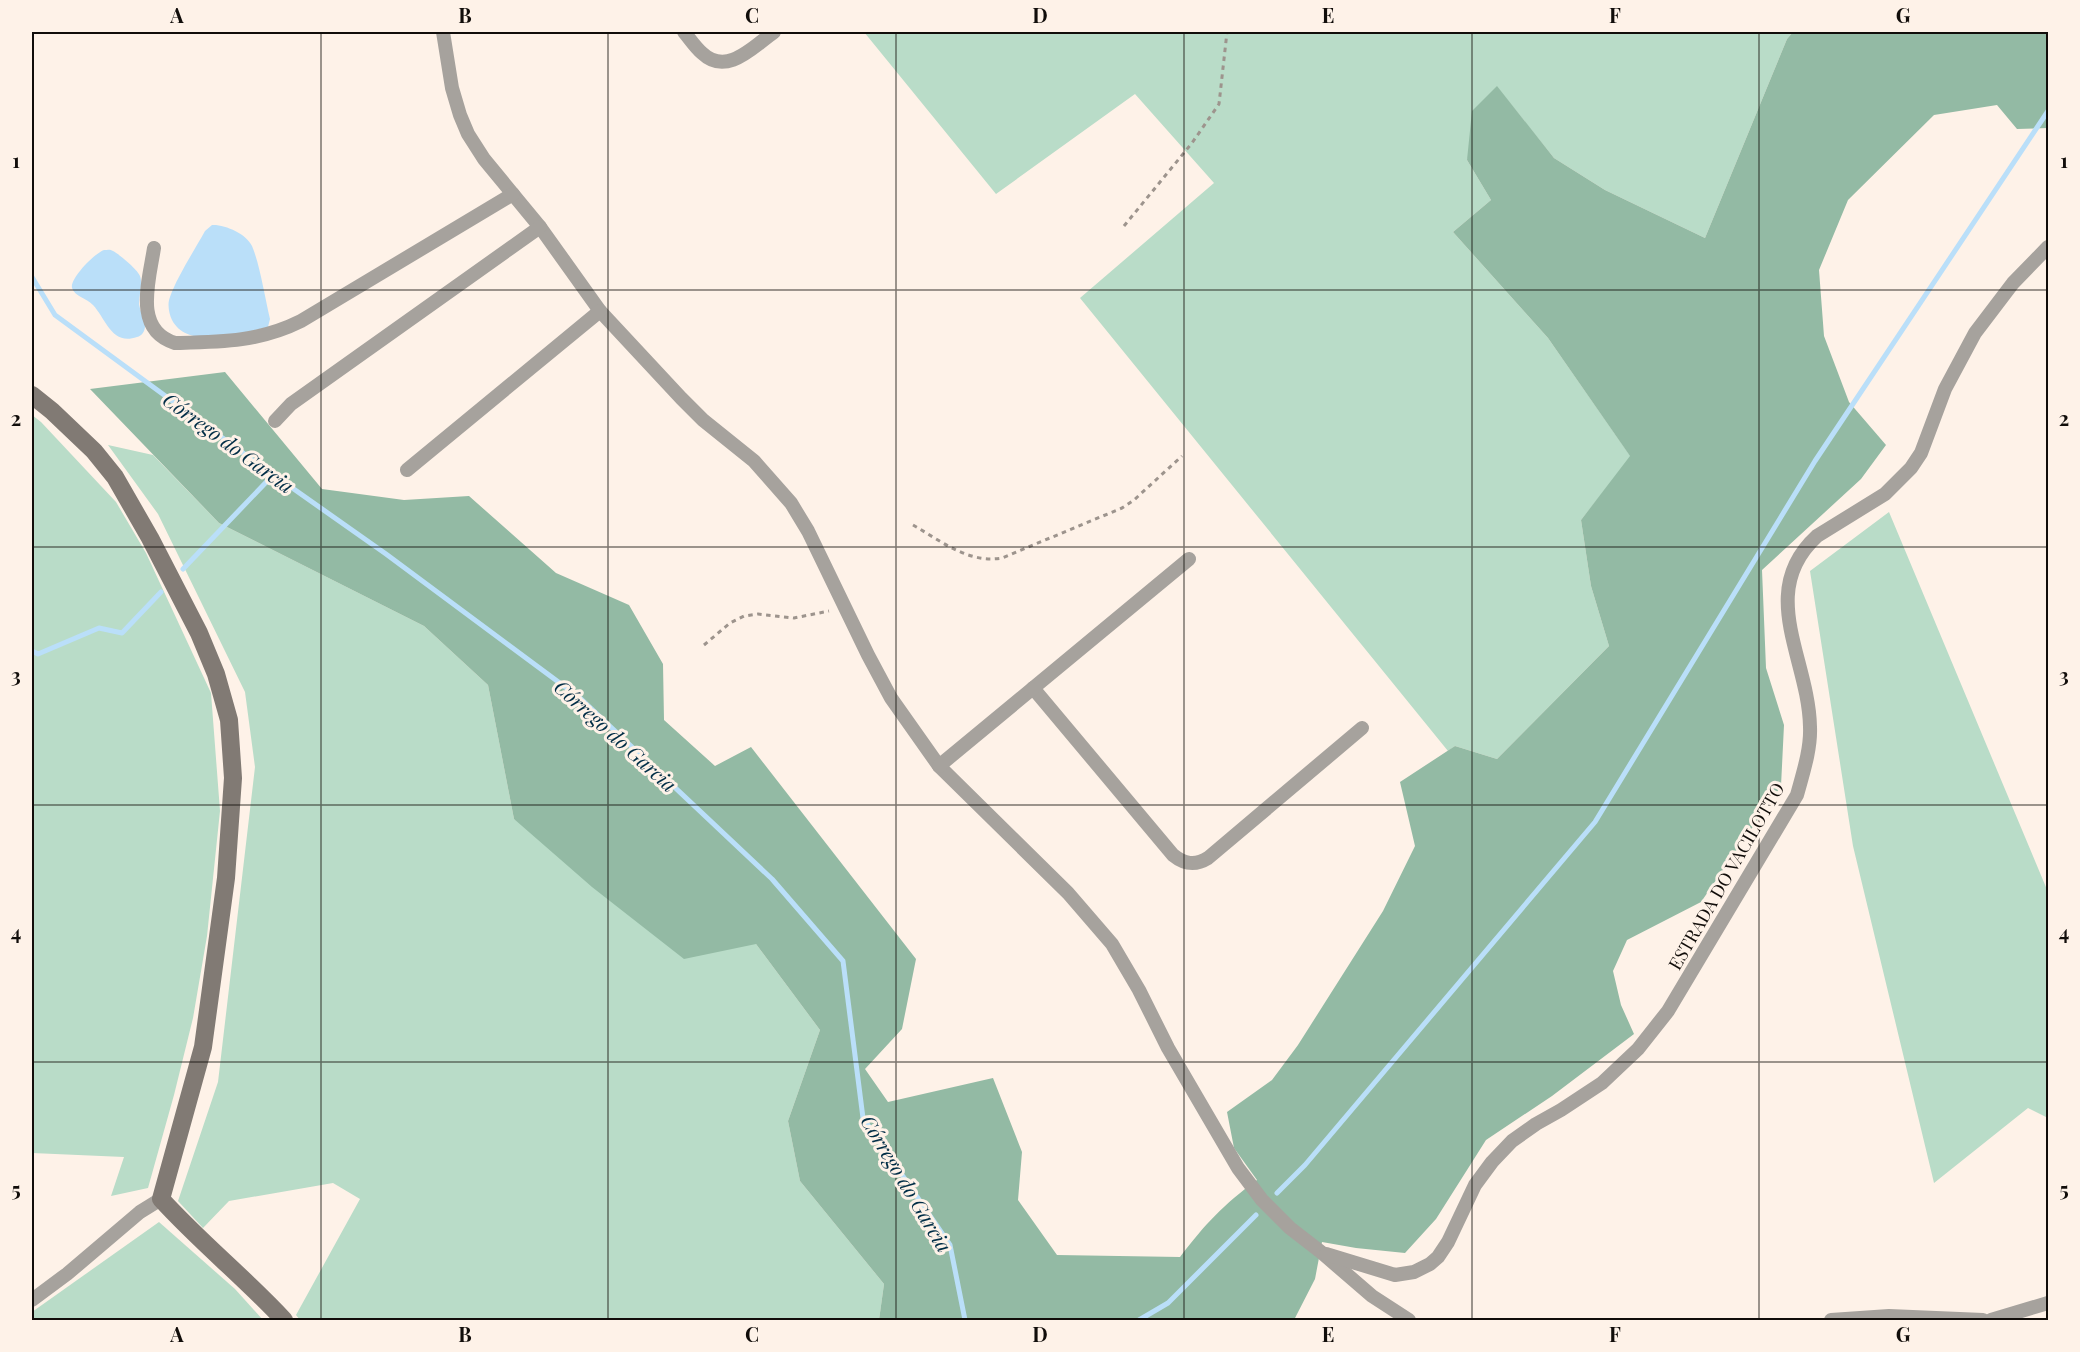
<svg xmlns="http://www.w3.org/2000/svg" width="2080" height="1352" font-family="'Playfair Display',serif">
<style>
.green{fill:#b9dcc8}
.forest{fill:#93baa4}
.water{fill:#badff9}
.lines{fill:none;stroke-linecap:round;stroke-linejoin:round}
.stream{stroke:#badff9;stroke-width:5}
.path{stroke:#9d948d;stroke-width:3;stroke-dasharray:4.5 4.5;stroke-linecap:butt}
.street{stroke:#a6a29d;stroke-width:14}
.secondary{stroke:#817a74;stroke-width:18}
.grid{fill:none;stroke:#110d0a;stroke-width:1.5;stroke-opacity:0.55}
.labels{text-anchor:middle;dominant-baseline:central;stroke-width:6;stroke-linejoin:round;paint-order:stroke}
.street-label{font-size:18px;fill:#110d0a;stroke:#fef2e8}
.water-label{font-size:20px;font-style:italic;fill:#002d46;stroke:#fef2e8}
.neatline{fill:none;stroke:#110d0a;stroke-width:2}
.grid-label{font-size:20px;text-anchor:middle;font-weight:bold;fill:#110d0a}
</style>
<rect width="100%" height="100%" fill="#fef2e8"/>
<!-- green -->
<g class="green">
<polygon points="864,32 1793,32 1787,39 1705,238 1605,190 1554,158 1497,87 1467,160 1491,200 1453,232 1548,338 1631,457 1581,520 1591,586 1609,646 1497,759 1455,746 1448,751 1080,298 1214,183 1135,94 996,194"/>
<polygon points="32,415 41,422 116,502 146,553 211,693 220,811 207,936 193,1018 174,1095 148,1188 111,1196 124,1157 32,1153"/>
<polygon points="108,445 153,455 219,523 424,626 488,685 514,819 756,944 820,1030 788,1121 800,1181 884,1284 879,1320 300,1320 296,1315 360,1199 333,1183 229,1201 203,1228 178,1201 218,1082 255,767 245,692 158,514"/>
<polygon points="1889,512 2048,892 2048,1118 2028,1108 1934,1183 1853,846 1810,571"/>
<polygon points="159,1222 235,1289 263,1320 32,1320 32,1312"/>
</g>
<!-- forest -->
<path class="forest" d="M 1793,32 L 2048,32 L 2048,128 L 2017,129 L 1997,105 L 1934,115 L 1848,200 L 1819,270 L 1824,336 L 1849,402 L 1886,445 L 1861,479 L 1762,570 L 1766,668 L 1784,725 L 1781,786 L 1701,902 L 1627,940 L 1613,971 L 1621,1005 L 1634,1034 L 1552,1096 L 1486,1140 L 1436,1219 L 1405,1253 L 1356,1248 L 1322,1242 L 1315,1279 L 1294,1320 L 879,1320 L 884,1284 L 800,1181 L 788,1121 L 820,1030 L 756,944 L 684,959 L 592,887 L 514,819 L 488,685 L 424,626 L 219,523 L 90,389 L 225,372 L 322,489 L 404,500 L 469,496 L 556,573 L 629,605 L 663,664 L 664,720 L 715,766 L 751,747 L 916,959 L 902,1029 L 865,1069 L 888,1102 L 993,1078 L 1022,1152 L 1018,1200 L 1057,1255 L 1180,1257 C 1206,1223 1223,1205 1257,1180 L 1234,1148 L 1227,1112 L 1272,1080 L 1298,1045 L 1383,911 L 1415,846 L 1400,782 L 1455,746 L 1497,759 L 1609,646 L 1591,586 L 1581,520 L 1630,456 L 1548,338 L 1453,232 L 1491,200 L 1467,160 L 1472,111 L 1497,86 L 1554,158 L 1605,190 L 1705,238 L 1787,39 Z"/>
<!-- water -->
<g class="water">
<path d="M 212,225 C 224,224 247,234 252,246 C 260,265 265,298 270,319 L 268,327 C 242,333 188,351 172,320 C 169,314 167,304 170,297 C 177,277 194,251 205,231 Z"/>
<path d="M 104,250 C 107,250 110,249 113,251 C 119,254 138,270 140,276 C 143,284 139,295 139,304 C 140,311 144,319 145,326 C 145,331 142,336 137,337 C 112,346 106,319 93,305 C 87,298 75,297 72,288 C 70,278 95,253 104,250 Z"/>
</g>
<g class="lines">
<!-- stream -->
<g class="stream">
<polyline points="32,277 55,315 254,461 386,554 580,698 772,879 843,961 863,1118 950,1245 965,1320"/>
<polyline points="183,569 273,475"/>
<polyline points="32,651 38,654 99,628 122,633 161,592"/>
<polyline points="1277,1193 1305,1165 1595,822 1815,461 2048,111"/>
<polyline points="1139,1320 1168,1303 1256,1215"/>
</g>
<!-- path -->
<g class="path">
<polyline points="1124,226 1192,143 1219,104 1227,32"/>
<path d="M 913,525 C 941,541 969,564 1002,558 L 1122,508 L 1134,500 L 1182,456"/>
<polyline points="704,645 730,623 744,616 758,614 794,618 829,611"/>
</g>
<!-- street -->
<g class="street">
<polyline points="443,32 452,88 460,115 468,134 484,159 540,227 600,311 681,398 703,420 754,461 791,503 808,531 868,655 891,698 939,766 1068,893 1112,944 1139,990 1168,1048 1238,1168 1262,1200 1290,1228 1321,1252 1372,1296 1409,1320"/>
<path d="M 684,32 C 690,39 695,47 702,53 C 727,77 754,46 774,32"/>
<path d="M 154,248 C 149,281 133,330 175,343 C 221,342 259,342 301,321 L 513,194"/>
<polyline points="275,421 291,404 540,227"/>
<polyline points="407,470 600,311"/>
<path d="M 1033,688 L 1173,855 C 1184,864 1195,866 1208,858 L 1362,728"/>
<polyline points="939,766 1189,559"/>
<path d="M 1326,1254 L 1395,1275 L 1414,1272 L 1430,1264 L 1438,1257 L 1448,1242 L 1475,1185 L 1492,1162 L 1512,1141 L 1536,1124 L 1561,1110 L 1602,1083 L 1638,1049 L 1668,1011 L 1797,795 C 1803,773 1811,749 1810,727 C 1809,659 1756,592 1817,536 L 1885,494 L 1911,468 L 1921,453 L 1945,389 L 1975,333 L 2013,283 L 2048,247"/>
<polyline points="32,1300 67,1274 140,1212 161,1199"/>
<polyline points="1831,1320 1889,1316 1983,1320"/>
<polyline points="1991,1320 2048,1303"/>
</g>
<!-- secondary -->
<path class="secondary" d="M 32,395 L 52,411 L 94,451 L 115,477 L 150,538 L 199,633 L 216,674 L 229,720 L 233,778 L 226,878 L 203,1047 L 161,1199 C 200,1242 245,1278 284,1320"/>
</g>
<!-- grid -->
<path class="grid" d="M 321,32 L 321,1320M 608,32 L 608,1320M 896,32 L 896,1320M 1184,32 L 1184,1320M 1472,32 L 1472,1320M 1759,32 L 1759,1320M 32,290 L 2048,290M 32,547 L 2048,547M 32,805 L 2048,805M 32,1062 L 2048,1062"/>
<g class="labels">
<!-- street labels -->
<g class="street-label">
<text transform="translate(1726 876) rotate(-60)">ESTRADA DO VACILOTTO</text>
</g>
<!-- water labels -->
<g class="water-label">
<text transform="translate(229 442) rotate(36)">Córrego do Garcia</text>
<text transform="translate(616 735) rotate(42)">Córrego do Garcia</text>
<text transform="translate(907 1183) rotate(59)">Córrego do Garcia</text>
</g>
</g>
<!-- border -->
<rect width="2080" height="1352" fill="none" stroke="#fef2e8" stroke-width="66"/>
<rect x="33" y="33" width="2014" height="1286" class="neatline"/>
<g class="grid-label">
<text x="177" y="23">A</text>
<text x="465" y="23">B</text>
<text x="752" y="23">C</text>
<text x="1040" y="23">D</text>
<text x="1328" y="23">E</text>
<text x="1615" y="23">F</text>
<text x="1903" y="23">G</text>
<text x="16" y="168">1</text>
<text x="2064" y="168">1</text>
<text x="16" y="426">2</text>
<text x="2064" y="426">2</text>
<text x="16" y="683">3</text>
<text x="2064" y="683">3</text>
<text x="16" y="940">4</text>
<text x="2064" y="940">4</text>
<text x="16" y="1197">5</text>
<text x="2064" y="1197">5</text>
<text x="177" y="1342">A</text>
<text x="465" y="1342">B</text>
<text x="752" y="1342">C</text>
<text x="1040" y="1342">D</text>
<text x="1328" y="1342">E</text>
<text x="1615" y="1342">F</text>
<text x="1903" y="1342">G</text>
</g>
</svg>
